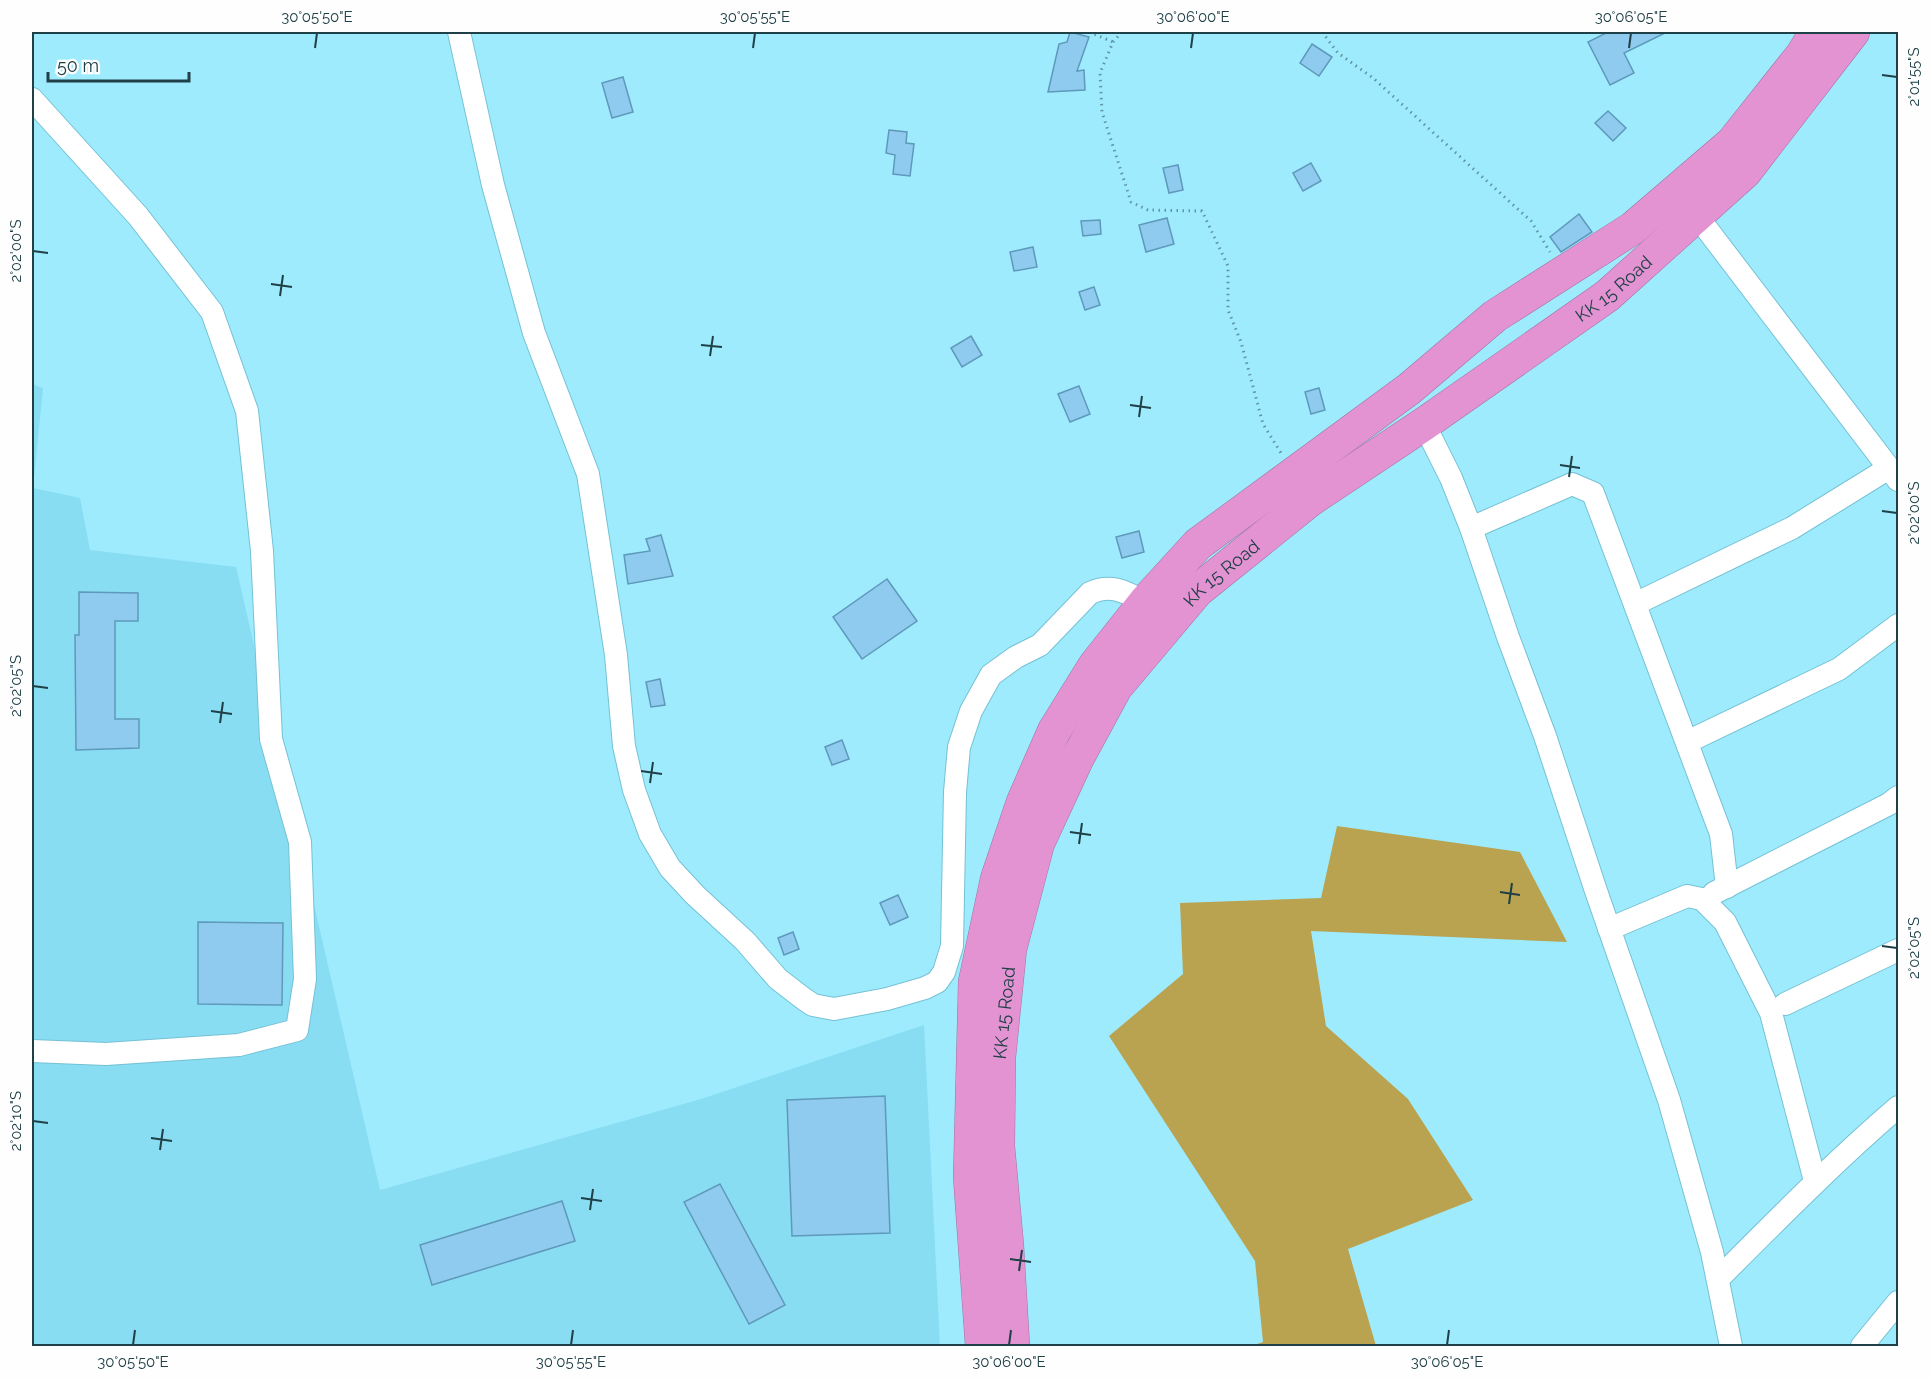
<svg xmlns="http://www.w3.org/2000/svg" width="1930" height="1378" font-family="Raleway,sans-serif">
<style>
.built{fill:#88ddf3}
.forest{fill:#b9a350}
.building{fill:#8ecbee;stroke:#5e99bb;stroke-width:1.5}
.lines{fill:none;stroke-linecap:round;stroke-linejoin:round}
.street-casing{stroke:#75c1d4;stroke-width:24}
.highway-casing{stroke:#9f75a1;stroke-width:34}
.path{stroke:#6096a4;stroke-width:3;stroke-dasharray:1.5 4.5;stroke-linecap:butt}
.street{stroke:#fff;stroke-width:22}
.highway{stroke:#e392d2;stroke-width:33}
.ticks{fill:none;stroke:#204047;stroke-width:2}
.labels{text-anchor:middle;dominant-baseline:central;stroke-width:4.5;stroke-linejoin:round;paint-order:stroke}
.street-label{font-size:18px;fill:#204047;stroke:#fefefe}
.neatline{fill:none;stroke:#204047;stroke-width:2}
.ticks-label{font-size:15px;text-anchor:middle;fill:#204047}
</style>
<rect width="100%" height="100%" fill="#9eebfe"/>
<!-- built -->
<polygon class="built" points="32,384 43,388 33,488 80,498 90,550 236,567 380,1190 701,1099 924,1025 940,1346 32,1346"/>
<!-- forest -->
<polygon class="forest" points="1337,826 1520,852 1567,942 1311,931 1326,1026 1408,1099 1473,1200 1348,1249 1376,1346 1251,1346 1263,1342 1255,1261 1109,1036 1183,974 1180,903 1321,898"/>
<!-- building -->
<g class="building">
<polygon points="1070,32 1089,37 1077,71 1084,70 1085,90 1048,92 1059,44 1067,42"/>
<polygon points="1608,32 1667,32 1624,53 1634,73 1610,85 1588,42"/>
<polygon points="1312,44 1332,57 1319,76 1300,63"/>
<polygon points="623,77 633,112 612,118 602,83"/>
<polygon points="1608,111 1626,128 1613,141 1595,123"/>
<polygon points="889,130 907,132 906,143 914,144 910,176 893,174 895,155 886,153"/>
<polygon points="1311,163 1321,181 1303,191 1293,173"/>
<polygon points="1178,165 1183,190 1169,193 1163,168"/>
<polygon points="1579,214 1592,232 1561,252 1550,237"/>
<polygon points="1167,218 1174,244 1146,252 1139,225"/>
<polygon points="1100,220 1101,234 1083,236 1081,221"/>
<polygon points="1033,247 1037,267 1014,271 1010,252"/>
<polygon points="1094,287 1100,305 1085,310 1079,292"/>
<polygon points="971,336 982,355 962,367 951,348"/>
<polygon points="1079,386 1090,414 1070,422 1058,394"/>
<polygon points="1319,388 1325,410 1311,414 1305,392"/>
<polygon points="1139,531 1144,552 1122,558 1116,537"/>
<polygon points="661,535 673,576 628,584 624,555 650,551 646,539"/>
<polygon points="887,579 917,621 862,659 833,617"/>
<polygon points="79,592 138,593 138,621 115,621 115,719 139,719 139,748 76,750 75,635 79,635"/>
<polygon points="660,679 665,705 651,707 646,682"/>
<polygon points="842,740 849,759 832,765 825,747"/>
<polygon points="898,895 908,917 890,925 880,903"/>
<polygon points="198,922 283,923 282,1005 198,1004"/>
<polygon points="793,932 799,949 784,955 778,938"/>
<polygon points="885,1096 890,1233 792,1236 787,1100"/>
<polygon points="720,1184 785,1305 749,1324 684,1202"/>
<polygon points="562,1201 575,1241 432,1285 420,1245"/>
</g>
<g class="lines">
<defs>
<g id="street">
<path d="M 459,32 L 493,185 L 534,333 L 588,474 L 616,655 L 624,746 L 634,790 L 650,834 L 670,868 L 695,895 L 745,941 L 778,979 L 804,999 L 813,1005 L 834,1009 L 887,999 L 925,988 L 937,982 L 944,972 L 952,946 L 955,792 L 959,747 L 971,711 L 991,675 L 1016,657 L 1040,645 L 1090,593 C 1111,583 1126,592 1145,602"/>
<polyline points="32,99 138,216 212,312 247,411 262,551 271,739 300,842 305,979 297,1030 239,1045 106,1054 32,1051"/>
<polyline points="1697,216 1898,480"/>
<polyline points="1424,424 1451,478 1471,528 1508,637 1545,736 1596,891 1669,1100 1712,1252 1731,1346"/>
<polyline points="1471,528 1572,484 1593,493 1721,834 1727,887"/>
<polyline points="1635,604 1792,528 1889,468"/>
<polyline points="1687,742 1839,669 1898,625"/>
<polyline points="1714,893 1889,804 1898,797"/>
<polyline points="1609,929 1687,896 1702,899 1725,922 1771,1013 1815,1181"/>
<polyline points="1785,1004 1898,950"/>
<path d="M 1718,1279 C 1777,1220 1835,1161 1898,1107"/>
<polyline points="1862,1346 1898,1302"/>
</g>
<g id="highway">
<polyline points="982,1346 970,1177 975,982 997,879 1023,802 1054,731 1095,665 1145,602 1198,544 1409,389 1495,316 1633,228 1732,143 1802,55 1816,32"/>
<path id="s1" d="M 1013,1346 L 1007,1245 L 998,1146 L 999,1057 L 1010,949 L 1038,843 L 1077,759 L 1116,687 L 1197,591 L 1310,500 L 1424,424 L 1607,296 L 1745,172 L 1853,32"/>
</g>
</defs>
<!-- street casing -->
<use href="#street" class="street-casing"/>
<!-- highway casing -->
<use href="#highway" class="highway-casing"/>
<!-- path -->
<g class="path">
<polyline points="1089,32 1113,42"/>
<polyline points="1122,32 1113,42 1100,73 1102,112 1131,202 1148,210 1202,211 1228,266 1228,310 1241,342 1263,424 1281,453"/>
<polyline points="1322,32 1338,53 1373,78 1531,221 1550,252"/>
</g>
<!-- street -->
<use href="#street" class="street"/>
<!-- highway -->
<use href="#highway" class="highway"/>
</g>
<!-- ticks -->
<path class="ticks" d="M 315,48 L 317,33M 753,48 L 755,33M 1191,48 L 1193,33M 1629,48 L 1631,33M 1882,75 L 1897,77M 33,251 L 48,253M 271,284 L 292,287M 280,296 L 283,275M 701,345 L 722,347M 710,356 L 713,336M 1130,405 L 1151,408M 1139,417 L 1142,396M 1560,465 L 1580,468M 1569,477 L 1572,456M 1882,511 L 1897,513M 33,686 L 48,688M 211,711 L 232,714M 220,723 L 223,702M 641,771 L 662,774M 650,783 L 653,762M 1070,832 L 1091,835M 1079,844 L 1082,823M 1500,892 L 1520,895M 1509,904 L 1512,883M 1882,946 L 1897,948M 33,1121 L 48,1123M 151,1138 L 172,1141M 160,1150 L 163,1129M 581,1198 L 602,1201M 590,1210 L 593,1189M 1010,1259 L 1031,1262M 1019,1271 L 1022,1250M 133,1345 L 135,1330M 571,1345 L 573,1330M 1009,1345 L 1011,1330M 1447,1345 L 1449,1330"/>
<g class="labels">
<!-- street labels -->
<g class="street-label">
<text stroke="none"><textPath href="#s1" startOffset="1323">KK 15 Road</textPath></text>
<text stroke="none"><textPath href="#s1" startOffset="838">KK 15 Road</textPath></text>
<text stroke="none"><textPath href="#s1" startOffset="334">KK 15 Road</textPath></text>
</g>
</g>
<!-- border -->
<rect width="1930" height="1378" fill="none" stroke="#fefefe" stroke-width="66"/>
<!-- scale -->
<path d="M48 72v9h141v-9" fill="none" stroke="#204047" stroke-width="3"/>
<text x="57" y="72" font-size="18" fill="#204047" stroke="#fefefe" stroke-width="4.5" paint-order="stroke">50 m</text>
<rect x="33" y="33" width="1864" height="1312" class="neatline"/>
<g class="ticks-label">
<text x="317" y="22">30°05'50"E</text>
<text x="755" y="22">30°05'55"E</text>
<text x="1193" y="22">30°06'00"E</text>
<text x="1631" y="22">30°06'05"E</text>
<text transform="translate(1914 77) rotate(-90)" y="5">2°01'55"S</text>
<text transform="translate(16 251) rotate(-90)" y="5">2°02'00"S</text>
<text transform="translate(1914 513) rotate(-90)" y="5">2°02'00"S</text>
<text transform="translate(16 686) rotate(-90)" y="5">2°02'05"S</text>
<text transform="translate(1914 948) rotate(-90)" y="5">2°02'05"S</text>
<text transform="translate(16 1121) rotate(-90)" y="5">2°02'10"S</text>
<text x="133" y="1367">30°05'50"E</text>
<text x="571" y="1367">30°05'55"E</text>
<text x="1009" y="1367">30°06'00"E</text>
<text x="1447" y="1367">30°06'05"E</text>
</g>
</svg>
